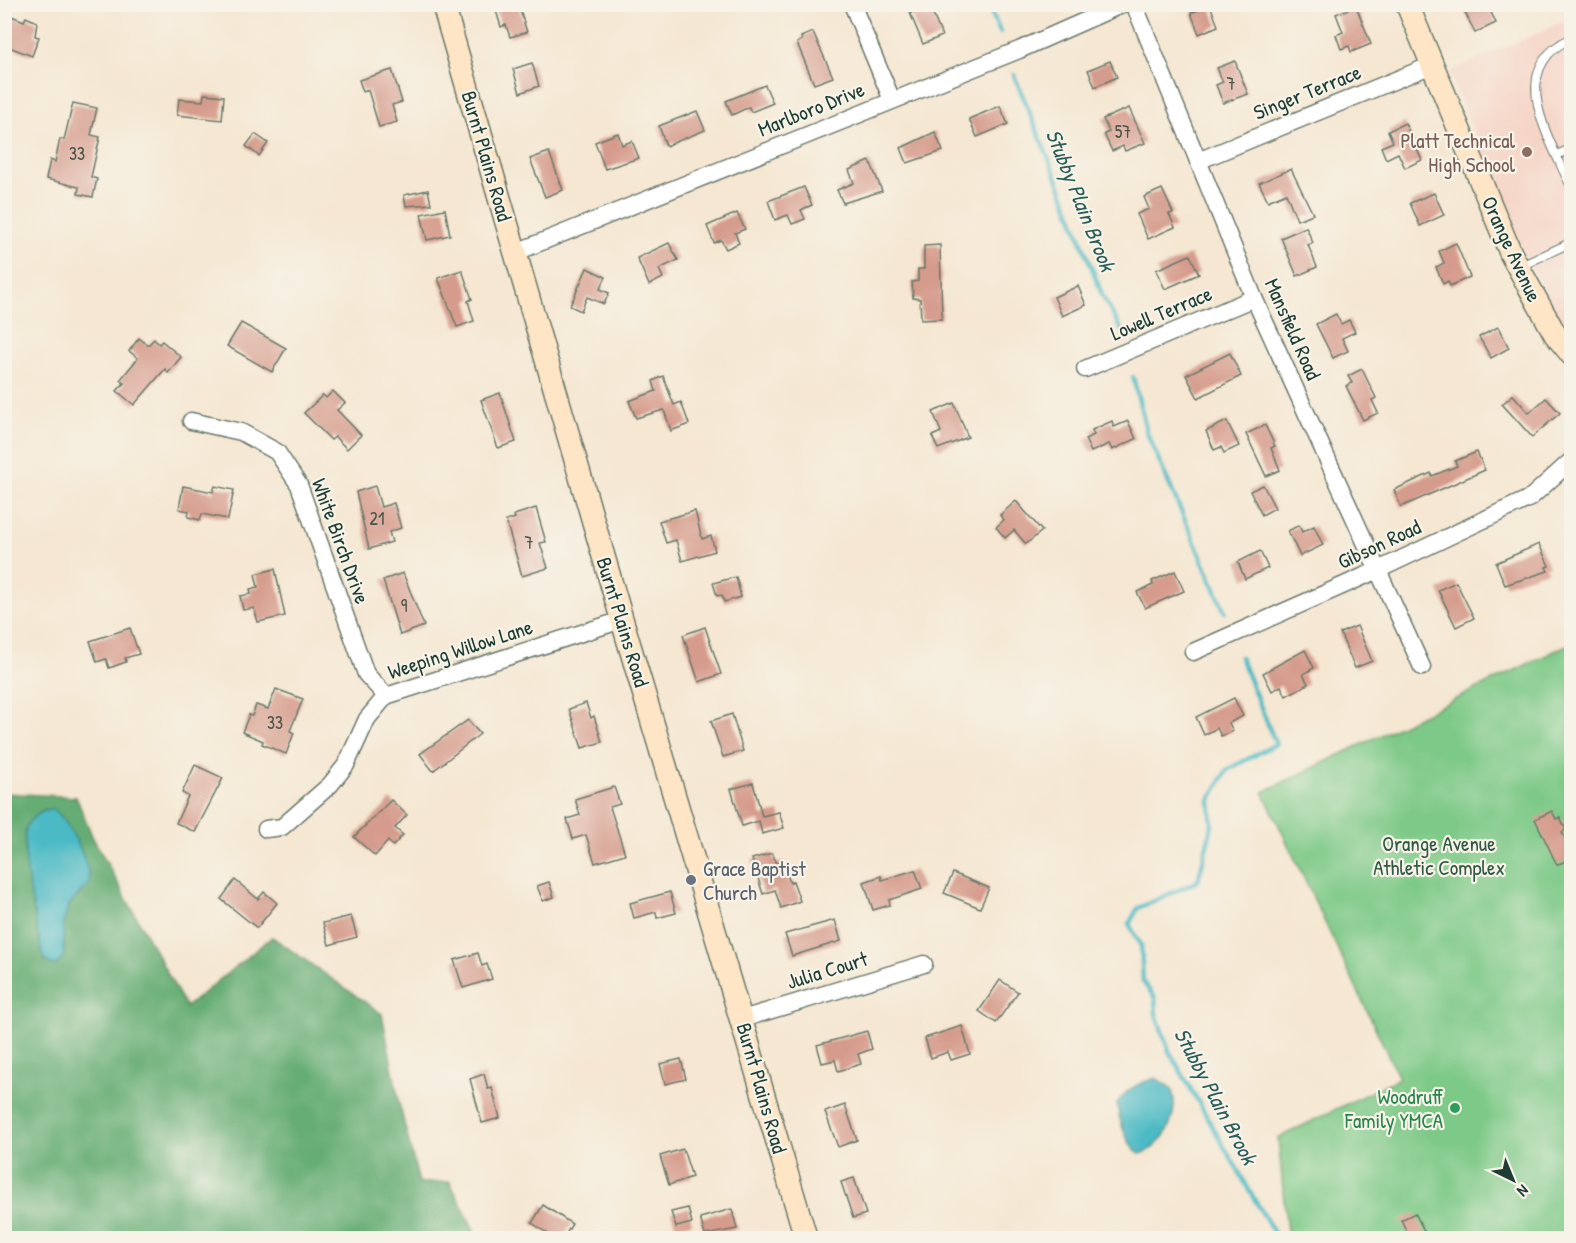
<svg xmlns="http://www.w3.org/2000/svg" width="1576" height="1243" font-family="'Patrick Hand',sans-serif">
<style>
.built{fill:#f5d2c3}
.green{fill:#7dc987;stroke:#4e835e;stroke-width:1.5}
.forest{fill:#66ad74;stroke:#427554;stroke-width:1.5;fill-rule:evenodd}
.water{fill:#4cbac5;stroke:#367c7c;stroke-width:1.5}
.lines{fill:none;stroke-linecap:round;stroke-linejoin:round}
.stream{stroke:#4cbac5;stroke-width:4.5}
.building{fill:#d59b8c}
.service-casing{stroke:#6a786b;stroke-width:10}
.minor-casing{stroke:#6a786b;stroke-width:19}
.secondary-casing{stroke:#6a786b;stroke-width:25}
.service{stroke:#fff;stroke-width:8}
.minor{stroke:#fff;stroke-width:16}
.secondary{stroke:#fde5c5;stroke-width:22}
.education-dot{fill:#8d6e63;stroke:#f7f3e8;stroke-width:2}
.worship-dot{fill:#6b7280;stroke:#f7f3e8;stroke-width:2}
.leisure-dot{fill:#2e9e5b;stroke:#f7f3e8;stroke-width:2}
.labels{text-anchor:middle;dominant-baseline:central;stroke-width:4.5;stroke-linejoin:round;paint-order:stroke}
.number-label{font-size:18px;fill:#4c544a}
.street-label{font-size:21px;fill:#1f3d34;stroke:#f7f3e8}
.education-label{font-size:21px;fill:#785e54;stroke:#f7f3e8;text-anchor:end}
.park-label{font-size:21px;fill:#325945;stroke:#f7f3e8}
.worship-label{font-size:21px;fill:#5b616d;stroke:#f7f3e8;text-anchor:start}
.leisure-label{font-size:21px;fill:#27864d;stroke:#f7f3e8;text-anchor:end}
.water-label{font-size:22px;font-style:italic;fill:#2a5c58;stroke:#f7f3e8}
</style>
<rect width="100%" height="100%" fill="#f7f3e8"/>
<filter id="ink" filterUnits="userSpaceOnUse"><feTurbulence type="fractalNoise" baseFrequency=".0167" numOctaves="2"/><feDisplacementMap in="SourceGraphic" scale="12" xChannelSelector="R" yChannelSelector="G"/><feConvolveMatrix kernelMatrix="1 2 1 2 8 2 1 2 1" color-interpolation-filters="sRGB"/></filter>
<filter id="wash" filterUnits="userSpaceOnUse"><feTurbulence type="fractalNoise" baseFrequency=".008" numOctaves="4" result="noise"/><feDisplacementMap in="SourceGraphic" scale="24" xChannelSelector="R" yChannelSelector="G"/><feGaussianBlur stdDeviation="1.35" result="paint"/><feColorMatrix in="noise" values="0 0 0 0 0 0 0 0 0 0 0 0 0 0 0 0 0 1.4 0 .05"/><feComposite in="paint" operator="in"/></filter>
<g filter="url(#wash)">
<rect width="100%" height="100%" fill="#f5e7d2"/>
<!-- built -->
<polygon class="built" points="1571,18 1571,337 1525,257 1449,72"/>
<!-- green -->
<polygon class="green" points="1571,643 1571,1238 1298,1238 1287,1231 1278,1138 1399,1078 1263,792"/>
<!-- forest -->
<path class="forest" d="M 4,793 L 76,797 L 93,838 L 186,1007 L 272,937 L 382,1014 L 400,1107 L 419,1183 L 450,1182 L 478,1238 L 5,1238 ZM 45,809 L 73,900 C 60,915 64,938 64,956 L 45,961 L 25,841 L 29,822 Z"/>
<!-- water -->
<g class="water">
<path d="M 52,808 C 69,820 89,862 90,883 L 69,905 L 63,924 L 64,956 L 56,966 L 45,961 L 42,955 C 38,929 18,847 27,826 C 30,818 43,810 52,808 Z"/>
<path d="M 1156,1078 L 1171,1088 C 1181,1111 1165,1148 1140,1154 C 1125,1143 1120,1121 1117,1104 C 1126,1089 1139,1083 1156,1078 Z"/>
</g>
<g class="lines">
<!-- stream -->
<g class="stream">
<polyline points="988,4 1000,32"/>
<polyline points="1014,75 1063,193 1103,297 1124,334"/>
<polyline points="1133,377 1147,433 1225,612"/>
<polyline points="1240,657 1276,744 1227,770 1210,800 1212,825 1198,881 1138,908 1129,924 1141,945 1143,982 1155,998 1156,1014 1169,1051 1277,1238"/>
</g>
</g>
<g id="blocks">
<!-- building -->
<g class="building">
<polygon points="494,4 518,4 527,32 510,37 506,25 501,27"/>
<polygon points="1461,4 1487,4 1496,23 1475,33"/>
<polygon points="929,5 942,36 923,44 910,13"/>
<polygon points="1210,5 1218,26 1199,34 1191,13"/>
<polygon points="1356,6 1371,44 1351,52 1349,46 1341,49 1336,35 1343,32 1336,14"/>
<polygon points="4,13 24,21 26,17 37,22 35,36 39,37 32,56 4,45"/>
<polygon points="813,32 833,77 814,84 797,43 802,40 801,37"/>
<polygon points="1110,61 1117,77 1095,87 1088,70"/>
<polygon points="1235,61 1248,94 1223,103 1216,85 1223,82 1217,68"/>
<polygon points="532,63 539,86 520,93 513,69"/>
<polygon points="392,70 402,102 392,105 397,122 379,127 368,90 363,92 359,80"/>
<polygon points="765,85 773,103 751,112 749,107 732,115 726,101"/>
<polygon points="204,94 224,96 222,120 177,115 179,99 203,101"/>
<polygon points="73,103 97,108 91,135 100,137 91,177 97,179 93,197 78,194 79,187 46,179 50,160 55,162 60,139 64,140"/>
<polygon points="1000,106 1008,124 977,137 969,119"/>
<polygon points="1129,108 1145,143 1125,151 1123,146 1112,151 1104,134 1109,132 1103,119"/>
<polygon points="697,111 705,130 666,146 659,126"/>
<polygon points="1405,123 1422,160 1405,168 1398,153 1386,159 1381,147 1393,142 1388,131"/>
<polygon points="935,132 943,151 907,163 901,148"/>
<polygon points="618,133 622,145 632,141 639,158 605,169 595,142"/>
<polygon points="255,134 268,143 259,156 246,146"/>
<polygon points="549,152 563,190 545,197 530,159"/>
<polygon points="870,161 882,191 843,203 837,190 854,183 849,170"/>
<polygon points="1291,169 1313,214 1297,220 1286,193 1268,201 1259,183"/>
<polygon points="804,187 812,205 801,210 805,219 792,224 788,215 775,220 768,201"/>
<polygon points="1162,189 1173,213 1169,214 1175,227 1148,239 1137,214 1149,209 1144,197"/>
<polygon points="428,190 431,204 406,206 404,195"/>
<polygon points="1434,193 1444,215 1420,226 1410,203"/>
<polygon points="445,209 450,235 427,240 421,214"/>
<polygon points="737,213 745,229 735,233 739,243 726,249 721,240 714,243 707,226"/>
<polygon points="1306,227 1313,243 1308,245 1317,267 1297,276 1281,238"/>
<polygon points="669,243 678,260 659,269 663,278 649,285 637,258"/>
<polygon points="1456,243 1470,277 1450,286 1448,281 1443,284 1436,267 1444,263 1439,251"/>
<polygon points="940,245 942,319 921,320 920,299 913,298 912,282 918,281 918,269 924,269 924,246"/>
<polygon points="1190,255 1199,274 1165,289 1156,270"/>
<polygon points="587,268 606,277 600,289 609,293 604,304 587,297 581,311 570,306"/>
<polygon points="462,270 472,299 468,301 474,321 457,327 438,278"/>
<polygon points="1078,286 1086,305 1062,316 1054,297"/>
<polygon points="1336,314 1341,324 1349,320 1355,332 1342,338 1348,351 1333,358 1316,324"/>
<polygon points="241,323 286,348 272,372 227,346"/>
<polygon points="1498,327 1509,348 1491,358 1479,337"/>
<polygon points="139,338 148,345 154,339 159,344 162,341 181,357 168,373 165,369 134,405 117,391 124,383 120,380 138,358 129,351"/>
<polygon points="1230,353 1241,376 1198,398 1186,375"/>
<polygon points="1362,369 1376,398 1372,400 1378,413 1363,420 1346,386 1352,383 1348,376"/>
<polygon points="663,376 674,405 681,402 689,424 671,431 664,410 636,418 629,401 656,391 653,381"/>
<polygon points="333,391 345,403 337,410 361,435 347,449 335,437 331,440 304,413 323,395 326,398"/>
<polygon points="500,393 516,442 498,448 481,400"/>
<polygon points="1513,395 1529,413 1546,398 1560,413 1532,437 1502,404"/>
<polygon points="954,403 968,437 938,449 932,436 941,432 933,412"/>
<polygon points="1112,421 1114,427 1128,421 1136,439 1112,450 1109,444 1091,452 1085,439 1094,435 1092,430"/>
<polygon points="1227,421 1239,446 1224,453 1221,447 1214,450 1206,431"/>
<polygon points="1265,425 1275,446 1271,448 1280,470 1266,476 1246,434"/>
<polygon points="1477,452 1485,470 1401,507 1394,490 1431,473 1432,476 1457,466 1455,461"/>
<polygon points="1263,485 1275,508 1262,515 1250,491"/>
<polygon points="183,486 213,492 215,486 234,490 228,519 202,514 200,520 188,517 189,511 179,509"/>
<polygon points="375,486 381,507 394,503 401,528 389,532 392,542 369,549 356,492"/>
<polygon points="1016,501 1042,531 1026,544 1014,530 1005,538 996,527 1004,520 1000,515"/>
<polygon points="536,508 546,542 540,543 548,568 522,576 506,521 515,518 514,515"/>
<polygon points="695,511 702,539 711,536 715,551 682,561 676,540 666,543 659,521"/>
<polygon points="1299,525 1302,532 1314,526 1323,545 1300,556 1288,531"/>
<polygon points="1539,544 1549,566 1546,567 1548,571 1505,585 1496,563"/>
<polygon points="1260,551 1268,568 1245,579 1238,562"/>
<polygon points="275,569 285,616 258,622 254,608 243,610 240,596 251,594 250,589 258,587 255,574"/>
<polygon points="1175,571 1184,591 1145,608 1137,592 1153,585 1152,581"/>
<polygon points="403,573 424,626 400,635 383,580"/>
<polygon points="736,577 741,597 724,602 722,595 717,596 713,583"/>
<polygon points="1456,582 1474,618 1456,627 1438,590"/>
<polygon points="1357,626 1372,661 1355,668 1340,633"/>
<polygon points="705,627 721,674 699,682 683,635"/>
<polygon points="130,628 139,654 125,658 126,662 109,668 106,659 97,662 90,641"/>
<polygon points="1305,650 1314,668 1303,674 1308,684 1286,696 1281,686 1272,691 1263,673"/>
<polygon points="276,689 303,699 290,731 294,733 286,754 262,744 263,741 242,732 249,715 252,716 256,705 268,709"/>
<polygon points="1234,698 1243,716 1229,723 1233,731 1221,736 1217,728 1204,735 1196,717"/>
<polygon points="586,703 591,718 594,716 602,742 582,748 569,709"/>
<polygon points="732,714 743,751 723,757 711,721"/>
<polygon points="468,720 480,734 433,771 420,754"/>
<polygon points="195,765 223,778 195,832 176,823 188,796 182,793"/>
<polygon points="753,783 762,816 779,812 784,828 762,834 759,821 742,826 731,789"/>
<polygon points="614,787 620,804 610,807 625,854 595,863 586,835 573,839 567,819 580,815 575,799"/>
<polygon points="391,800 407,815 395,828 403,835 393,846 388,841 375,856 354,837"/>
<polygon points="1552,811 1556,819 1560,817 1566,830 1562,832 1572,852 1572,858 1557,865 1535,819"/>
<polygon points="772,853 776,864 783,862 790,883 793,881 800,901 781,908 775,890 763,894 752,859"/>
<polygon points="915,870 922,889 889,900 890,905 873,910 864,882 881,876 882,880"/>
<polygon points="953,873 989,888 980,908 944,893"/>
<polygon points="235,880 258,899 264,892 277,903 257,928 221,899"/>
<polygon points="549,882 554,897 543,901 537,886"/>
<polygon points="670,892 676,913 657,918 656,912 634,918 630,903"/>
<polygon points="351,916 357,937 329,945 323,923"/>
<polygon points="835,920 841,941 792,956 785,934"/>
<polygon points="478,953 482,966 487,964 492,979 463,988 454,960"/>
<polygon points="1000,980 1018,992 996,1023 979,1011"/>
<polygon points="962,1026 970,1054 951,1060 948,1052 931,1058 925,1038"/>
<polygon points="867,1031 872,1049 858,1054 861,1064 838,1071 835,1060 822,1063 817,1045"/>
<polygon points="681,1059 686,1079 665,1084 660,1064"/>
<polygon points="484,1074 488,1089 492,1088 500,1118 482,1123 470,1079"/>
<polygon points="845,1105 857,1140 838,1147 825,1112"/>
<polygon points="683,1149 692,1177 669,1185 660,1156"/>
<polygon points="854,1178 866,1214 853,1218 841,1182"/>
<polygon points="543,1205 572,1224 563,1239 556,1239 532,1223"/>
<polygon points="688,1208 692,1223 676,1227 671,1212"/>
<polygon points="732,1209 737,1229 705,1235 700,1218"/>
<polygon points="1415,1213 1428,1239 1411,1239 1401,1220"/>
</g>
</g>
</g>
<g filter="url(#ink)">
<use href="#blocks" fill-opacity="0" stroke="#6a786b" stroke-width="1.5"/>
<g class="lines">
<defs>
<g id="service">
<path d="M 1572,38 C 1503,68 1551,141 1572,189"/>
<polyline points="1557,155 1572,148"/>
<polyline points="1521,266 1572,242"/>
</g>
<g id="minor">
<polyline points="852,4 892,100"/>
<polyline points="1134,4 1254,298 1422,667"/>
<polyline points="1198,161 1432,65"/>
<polyline points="514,253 1019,50 1123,4"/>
<polyline points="1085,369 1254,298"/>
<polyline points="191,421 241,432 277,452 299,485 366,674 386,696"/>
<polyline points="1193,652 1378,570 1530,498 1572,460"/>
<polyline points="266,829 282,827 330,785 346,765 367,719 386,696 622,620"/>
<polyline points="742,1019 924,964"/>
</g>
<g id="secondary">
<polyline points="443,4 622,620 806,1238"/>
<polyline points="1407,4 1511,254 1555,334 1572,355"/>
</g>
</defs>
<!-- service casing -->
<use href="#service" class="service-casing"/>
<!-- minor casing -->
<use href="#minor" class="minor-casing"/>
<!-- secondary casing -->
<use href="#secondary" class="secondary-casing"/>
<!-- service -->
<use href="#service" class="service"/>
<!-- minor -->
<use href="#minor" class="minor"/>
<!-- secondary -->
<use href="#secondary" class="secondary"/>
</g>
</g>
<!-- markers -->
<circle class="education-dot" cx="1527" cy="152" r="6"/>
<circle class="worship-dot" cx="691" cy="880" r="6"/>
<circle class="leisure-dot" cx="1455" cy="1108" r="6"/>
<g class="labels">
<!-- number labels -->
<g class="number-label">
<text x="1231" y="83">7</text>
<text x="1123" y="131">57</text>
<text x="77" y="153">33</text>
<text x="377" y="518">21</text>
<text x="529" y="542">7</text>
<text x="404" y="605">9</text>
<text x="275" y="722">33</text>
</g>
<!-- street labels -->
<g class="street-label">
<text transform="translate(1307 92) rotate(-22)">Singer Terrace</text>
<text transform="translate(811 109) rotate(-22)">Marlboro Drive</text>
<text transform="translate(487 156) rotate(74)">Burnt Plains Road</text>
<text transform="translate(1512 249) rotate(65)">Orange Avenue</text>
<text transform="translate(1161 313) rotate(-23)">Lowell Terrace</text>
<text transform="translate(1293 329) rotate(66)">Mansfield Road</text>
<text transform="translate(341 541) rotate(70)">White Birch Drive</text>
<text transform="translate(1379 544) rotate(-25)">Gibson Road</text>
<text transform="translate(623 622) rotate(73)">Burnt Plains Road</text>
<text transform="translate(460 649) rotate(-18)">Weeping Willow Lane</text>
<text transform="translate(827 970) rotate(-17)">Julia Court</text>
<text transform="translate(762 1088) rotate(74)">Burnt Plains Road</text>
</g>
<!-- education labels -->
<g class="education-label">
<text x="1515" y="140">Platt Technical<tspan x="1515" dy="24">High School</tspan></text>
</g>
<!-- park labels -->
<g class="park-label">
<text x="1439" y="843">Orange Avenue<tspan x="1439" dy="24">Athletic Complex</tspan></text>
</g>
<!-- worship labels -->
<g class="worship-label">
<text x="703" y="868">Grace Baptist<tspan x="703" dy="24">Church</tspan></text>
</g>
<!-- leisure labels -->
<g class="leisure-label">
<text x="1443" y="1096">Woodruff<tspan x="1443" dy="24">Family YMCA</tspan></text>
</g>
<!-- water labels -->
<g class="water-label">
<text transform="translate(1081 200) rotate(68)">Stubby Plain Brook</text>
<text transform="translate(1216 1096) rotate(62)">Stubby Plain Brook</text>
</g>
</g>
<!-- margin -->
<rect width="1576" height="1243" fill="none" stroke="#f7f3e8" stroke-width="24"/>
<!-- north arrow -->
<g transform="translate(1513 1180) rotate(137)" stroke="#f7f3e8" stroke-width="4.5" paint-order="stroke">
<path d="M0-4.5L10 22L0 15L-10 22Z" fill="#1f3d34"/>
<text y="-9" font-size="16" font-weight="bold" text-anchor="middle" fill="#1f3d34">N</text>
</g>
</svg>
